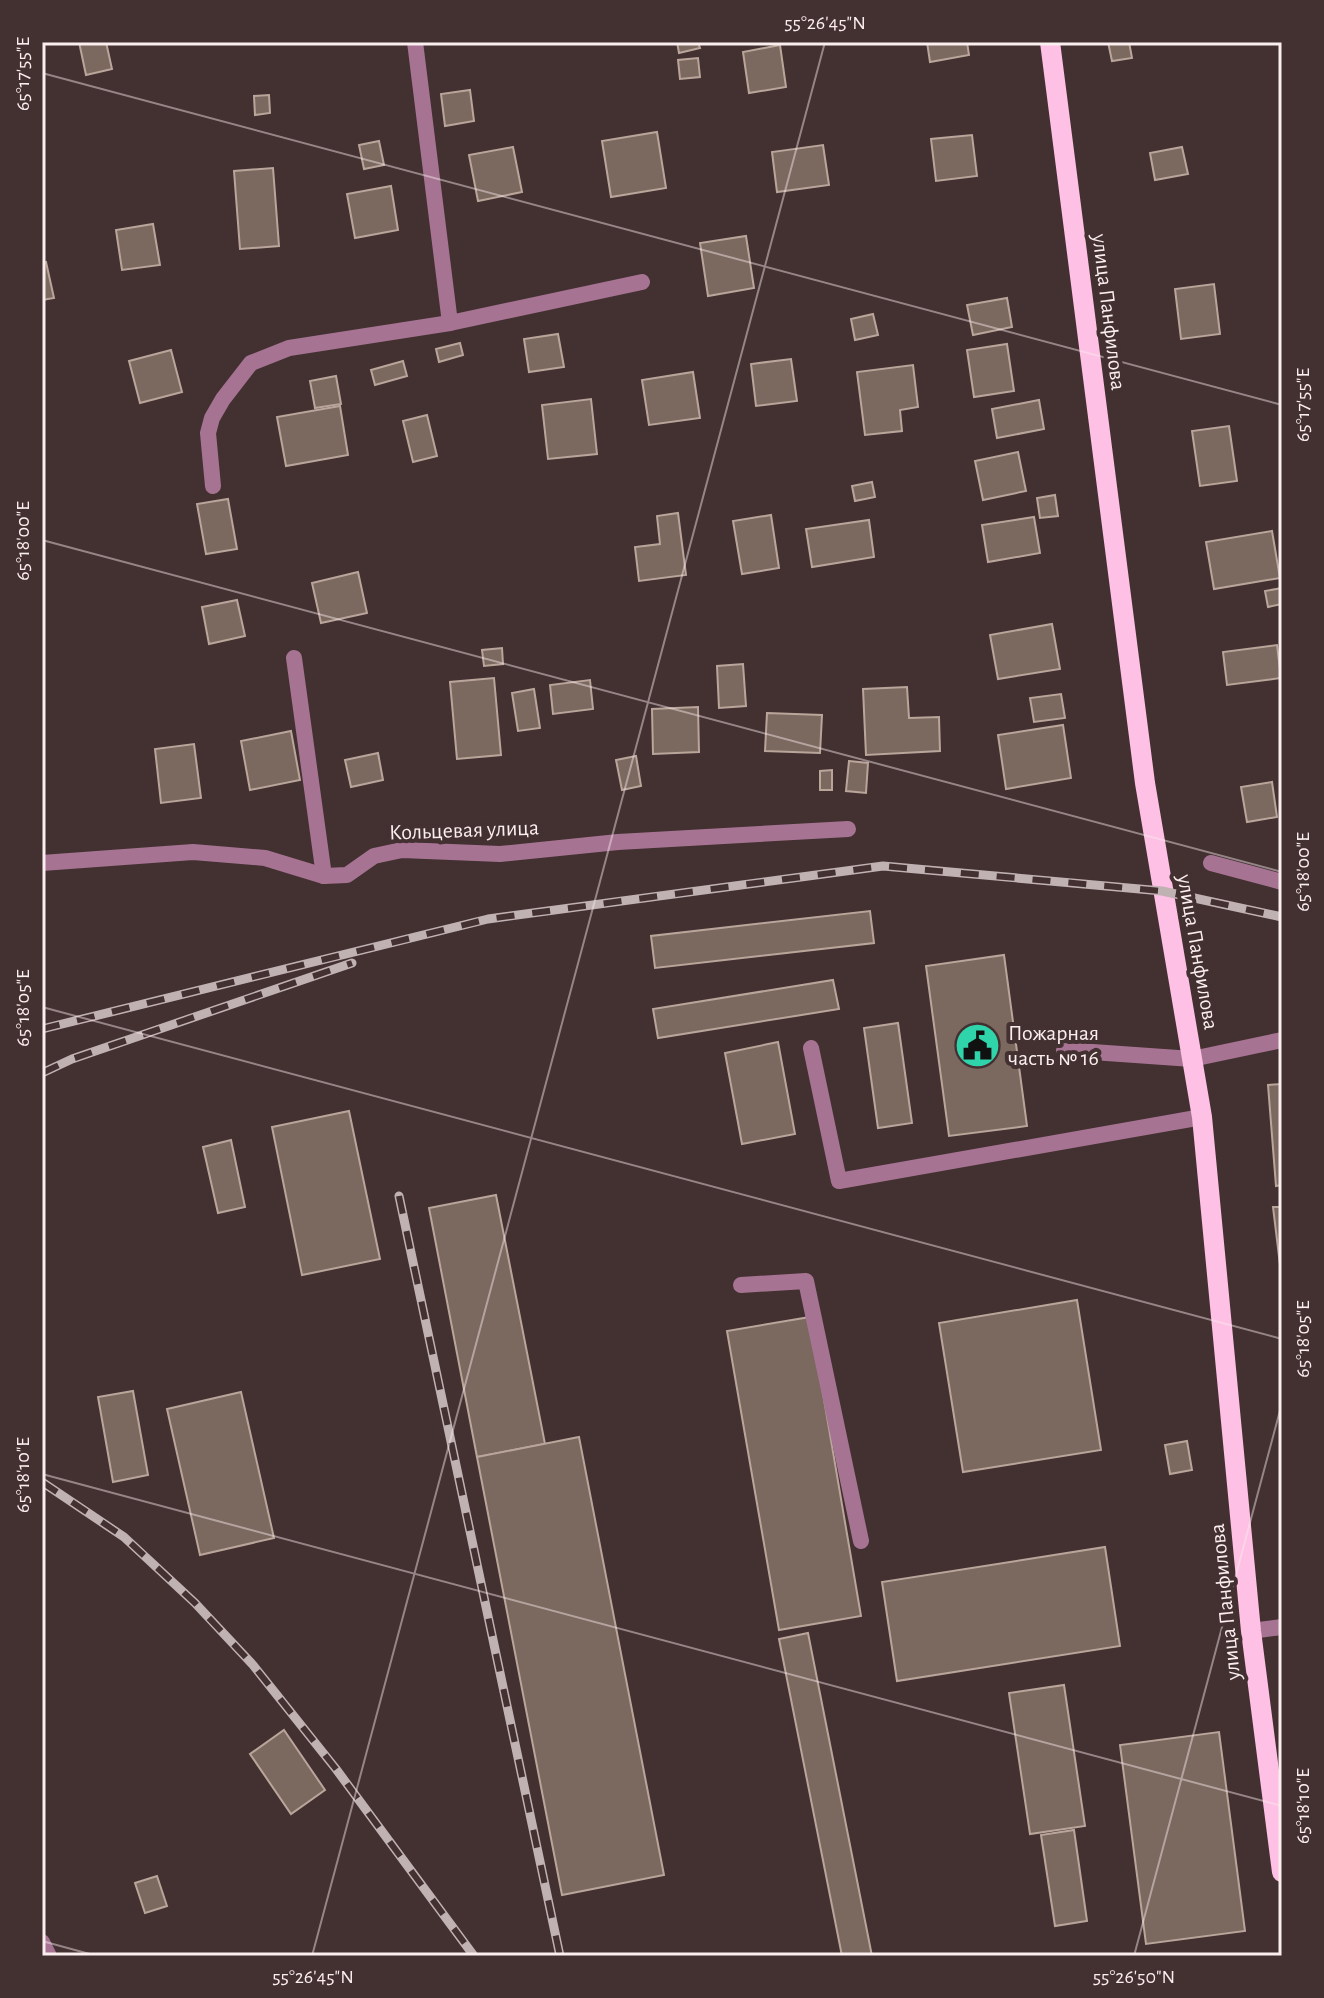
<svg xmlns="http://www.w3.org/2000/svg" width="1324" height="1998" font-family="'Alegreya Sans',sans-serif">
<style>
.building{fill:#7b685f;stroke:#baa59b;stroke-width:2}
.lines{fill:none;stroke-linecap:round;stroke-linejoin:round}
.service{stroke:#a67492;stroke-width:16}
.minor{stroke:#a67492;stroke-width:16}
.primary{stroke:#fec0e4;stroke-width:20}
.rail-casing{stroke:#c0b1b2;stroke-width:9}
.rail{stroke:#433031;stroke-width:6;stroke-dasharray:18;stroke-linecap:butt}
.ticks{fill:none;stroke:#fbeeef;stroke-width:2;stroke-opacity:0.45}
.labels{text-anchor:middle;dominant-baseline:central;stroke-width:8;stroke-linejoin:round;paint-order:stroke}
.street-label{font-size:22px;fill:#fbeeef;stroke:#433031}
.poi-label{font-size:22px;fill:#fbeeef;stroke:#433031;text-anchor:start}
.neatline{fill:none;stroke:#fbeeef;stroke-width:3}
.ticks-label{font-size:20px;text-anchor:middle;fill:#fbeeef}
</style>
<rect width="100%" height="100%" fill="#433031"/>
<!-- building -->
<g class="building">
<polygon points="79,42 106,42 112,69 86,75"/>
<polygon points="677,42 698,42 700,48 679,53"/>
<polygon points="927,42 967,42 969,55 930,62"/>
<polygon points="1108,42 1129,42 1132,58 1112,61"/>
<polygon points="780,45 786,87 749,93 743,52"/>
<polygon points="698,58 700,77 680,79 678,60"/>
<polygon points="470,90 474,121 445,126 441,94"/>
<polygon points="269,95 270,113 255,115 254,96"/>
<polygon points="657,132 666,188 611,197 602,141"/>
<polygon points="972,135 977,176 936,181 931,139"/>
<polygon points="379,141 384,165 364,169 359,145"/>
<polygon points="823,145 829,185 777,192 772,152"/>
<polygon points="513,147 522,192 478,201 469,155"/>
<polygon points="1182,147 1188,174 1155,180 1150,153"/>
<polygon points="273,168 279,246 240,249 234,171"/>
<polygon points="391,186 398,230 355,238 347,194"/>
<polygon points="153,224 160,265 122,270 116,230"/>
<polygon points="746,236 754,288 708,296 700,243"/>
<polygon points="46,262 54,298 42,300 42,263"/>
<polygon points="1214,284 1220,334 1181,339 1175,289"/>
<polygon points="1007,298 1012,327 973,335 967,305"/>
<polygon points="873,314 878,335 855,340 851,319"/>
<polygon points="558,334 564,367 529,372 524,339"/>
<polygon points="460,343 463,355 439,362 436,349"/>
<polygon points="1007,344 1014,391 974,397 967,350"/>
<polygon points="171,350 182,392 140,403 129,361"/>
<polygon points="791,359 797,401 756,406 751,364"/>
<polygon points="403,361 407,376 375,385 371,370"/>
<polygon points="913,365 918,407 900,410 902,431 865,435 857,372"/>
<polygon points="693,372 700,418 649,425 642,380"/>
<polygon points="336,376 341,404 315,408 310,381"/>
<polygon points="591,399 597,454 548,459 542,405"/>
<polygon points="1039,400 1044,429 997,438 992,409"/>
<polygon points="340,406 348,455 286,466 277,417"/>
<polygon points="427,415 437,456 413,462 403,421"/>
<polygon points="1229,426 1237,481 1200,486 1192,431"/>
<polygon points="1018,452 1026,491 983,500 975,461"/>
<polygon points="872,482 875,497 855,501 852,486"/>
<polygon points="1055,495 1058,516 1040,518 1037,498"/>
<polygon points="228,499 237,549 206,554 197,504"/>
<polygon points="678,513 686,575 639,581 635,547 660,544 657,516"/>
<polygon points="771,515 779,568 742,574 733,521"/>
<polygon points="1034,517 1040,553 988,562 982,525"/>
<polygon points="869,520 874,557 812,567 806,529"/>
<polygon points="1272,531 1280,578 1214,589 1206,542"/>
<polygon points="358,572 367,613 321,623 312,583"/>
<polygon points="1282,588 1282,604 1268,607 1265,591"/>
<polygon points="237,600 245,636 209,644 202,607"/>
<polygon points="1052,624 1060,669 998,679 990,635"/>
<polygon points="1277,645 1281,678 1227,685 1223,652"/>
<polygon points="502,648 503,664 484,666 482,650"/>
<polygon points="743,664 746,706 719,708 717,666"/>
<polygon points="494,678 501,755 457,759 450,682"/>
<polygon points="590,680 593,709 553,714 550,685"/>
<polygon points="907,687 909,718 939,717 940,751 866,755 863,689"/>
<polygon points="534,689 540,728 518,731 512,693"/>
<polygon points="1061,694 1065,718 1034,722 1030,698"/>
<polygon points="698,707 699,752 653,754 652,709"/>
<polygon points="767,713 822,715 820,753 765,751"/>
<polygon points="1063,725 1071,778 1006,789 998,735"/>
<polygon points="291,731 300,780 250,790 241,741"/>
<polygon points="194,744 201,798 161,803 155,749"/>
<polygon points="378,753 383,780 351,787 345,760"/>
<polygon points="636,756 641,786 622,790 616,760"/>
<polygon points="849,761 868,763 866,793 846,791"/>
<polygon points="832,770 832,790 820,790 820,771"/>
<polygon points="1272,782 1277,817 1247,822 1241,787"/>
<polygon points="870,911 874,943 655,968 651,936"/>
<polygon points="1004,955 1027,1126 949,1136 926,966"/>
<polygon points="833,980 839,1009 658,1038 653,1009"/>
<polygon points="898,1023 912,1123 878,1128 864,1028"/>
<polygon points="778,1042 795,1134 742,1144 725,1053"/>
<polygon points="1282,1084 1282,1185 1276,1186 1268,1085"/>
<polygon points="349,1111 380,1259 302,1275 272,1127"/>
<polygon points="231,1140 245,1207 218,1213 203,1147"/>
<polygon points="496,1195 545,1444 477,1457 429,1208"/>
<polygon points="1273,1207 1282,1207 1282,1281"/>
<polygon points="1077,1300 1101,1450 963,1472 939,1323"/>
<polygon points="810,1317 861,1616 779,1630 727,1331"/>
<polygon points="133,1391 148,1475 113,1482 98,1397"/>
<polygon points="241,1392 274,1538 200,1555 167,1409"/>
<polygon points="579,1437 664,1875 562,1895 477,1457"/>
<polygon points="1187,1441 1192,1470 1170,1474 1165,1445"/>
<polygon points="1105,1547 1120,1646 897,1681 882,1582"/>
<polygon points="808,1633 872,1956 842,1956 779,1639"/>
<polygon points="1064,1685 1085,1826 1030,1834 1009,1693"/>
<polygon points="284,1730 325,1790 291,1814 250,1754"/>
<polygon points="1219,1732 1245,1931 1146,1944 1120,1745"/>
<polygon points="1074,1830 1087,1921 1055,1926 1041,1835"/>
<polygon points="157,1876 167,1906 145,1913 135,1883"/>
</g>
<g class="lines">
<!-- service -->
<g class="service">
<polyline points="415,42 450,323"/>
<polyline points="213,486 208,433 212,418 223,399 251,363 289,348 450,323 642,282"/>
<polyline points="294,658 324,876"/>
<polyline points="811,1048 839,1181 1202,1117"/>
<polyline points="1064,1050 1192,1059 1282,1040"/>
<polyline points="741,1285 806,1281 861,1541"/>
<polyline points="1251,1631 1282,1627"/>
</g>
<!-- minor -->
<g class="minor">
<polyline points="42,863 193,852 265,858 324,876 347,875 374,856 402,850 500,854 618,842 848,829"/>
<polyline points="1211,863 1282,882"/>
<polyline points="42,1942 49,1956"/>
</g>
<!-- primary -->
<polyline class="primary" points="1050,42 1145,783 1202,1117 1251,1631 1282,1872"/>
<defs>
<g id="rail">
<polyline points="42,1029 488,919 883,866 1162,891 1282,917"/>
<polyline points="42,1073 72,1059 352,963"/>
<polyline points="399,1196 560,1956"/>
<polyline points="42,1482 124,1537 195,1603 253,1665 336,1769 474,1956"/>
</g>
</defs>
<!-- rail casing -->
<use href="#rail" class="rail-casing"/>
<!-- rail -->
<use href="#rail" class="rail"/>
</g>
<!-- ticks -->
<path class="ticks" d="M 42,73 L 1282,405M 42,540 L 1282,872M 42,1007 L 1282,1339M 42,1474 L 1282,1806M 42,1941 L 97,1956M 312,1956 L 825,42M 1134,1956 L 1282,1403"/>
<!-- icons -->
<defs>
<symbol id="civic-disc" viewBox="-11 -11 22 22"><circle r="9.5" fill="#30d4aa" stroke="#433031"/><path d="M-.6-6.5H3V-4.5H.6V-3L4-1V1h2V6H-6V1h2V-1L-.6-3ZM-1.2 2.5V6h2.4V2.5Z" fill="#111"/></symbol>
</defs>
<g fill-rule="evenodd">
<use href="#civic-disc" x="952" y="1020" width="51" height="51"/>
</g>
<g class="labels">
<!-- street labels -->
<g class="street-label">
<text transform="translate(1109 312) rotate(83)">улица Панфилова</text>
<text transform="translate(464 830) rotate(-2)">Кольцевая улица</text>
<text transform="translate(1198 952) rotate(80)">улица Панфилова</text>
<text transform="translate(1225 1602) rotate(-96)">улица Панфилова</text>
</g>
<!-- poi labels -->
<g class="poi-label">
<text x="1008" y="1033">Пожарная<tspan x="1008" dy="25">часть № 16</tspan></text>
</g>
</g>
<!-- border -->
<rect width="1324" height="1998" fill="none" stroke="#433031" stroke-width="88"/>
<rect x="44" y="44" width="1236" height="1910" class="neatline"/>
<g class="ticks-label">
<text x="825" y="29">55°26'45"N</text>
<text transform="translate(22 74) rotate(-90)" y="7">65°17'55"E</text>
<text transform="translate(1302 405) rotate(-90)" y="7">65°17'55"E</text>
<text transform="translate(22 541) rotate(-90)" y="7">65°18'00"E</text>
<text transform="translate(1302 872) rotate(-90)" y="7">65°18'00"E</text>
<text transform="translate(22 1008) rotate(-90)" y="7">65°18'05"E</text>
<text transform="translate(1302 1339) rotate(-90)" y="7">65°18'05"E</text>
<text transform="translate(22 1475) rotate(-90)" y="7">65°18'10"E</text>
<text transform="translate(1302 1806) rotate(-90)" y="7">65°18'10"E</text>
<text x="313" y="1983">55°26'45"N</text>
<text x="1134" y="1983">55°26'50"N</text>
</g>
</svg>
